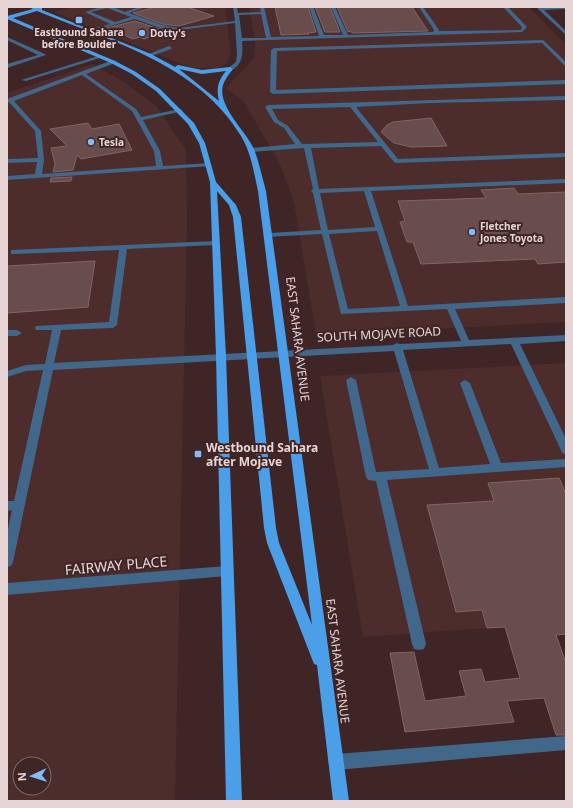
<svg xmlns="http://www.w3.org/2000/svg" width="573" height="808" font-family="'Noto Sans',sans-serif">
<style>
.built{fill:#4d2c2c;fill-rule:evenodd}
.building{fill:#694c4c;stroke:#836464}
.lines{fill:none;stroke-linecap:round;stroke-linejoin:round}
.minor{fill:#41678b;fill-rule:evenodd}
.major{fill:#4b9ee8;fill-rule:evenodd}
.poi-dot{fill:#7fbdf9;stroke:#3f2525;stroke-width:1.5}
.labels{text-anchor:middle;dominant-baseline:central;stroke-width:4;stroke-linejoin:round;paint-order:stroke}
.far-poi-label{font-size:10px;font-weight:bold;fill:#e7d5d5;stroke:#3f2525;text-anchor:start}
.street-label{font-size:12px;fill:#e7d5d5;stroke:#3f2525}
.poi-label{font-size:12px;font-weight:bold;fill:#e7d5d5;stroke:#3f2525;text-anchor:start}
.near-street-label{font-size:14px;fill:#e7d5d5;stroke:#3f2525}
</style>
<rect width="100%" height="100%" fill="#3f2525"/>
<!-- built -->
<g class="built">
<polygon points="72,7 225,7 231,54 226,64 218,68 195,68 184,65 54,12"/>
<polygon points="249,7 529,7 566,45 566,322 316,335 294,202 279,162 244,102 226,88 254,58 255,42"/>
<path d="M 93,64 L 124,82 L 155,105 L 186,150 L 187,222 L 175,801 L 7,801 L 7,93 ZM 20,764 L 44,764 L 44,788 L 20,788 Z"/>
<polygon points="566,363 566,622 363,637 320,376"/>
</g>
<!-- building -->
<g class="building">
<polygon points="156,7 187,7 214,16 179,26 162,24 133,13"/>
<polygon points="275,7 308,7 316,32 308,33 309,34 281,35"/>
<polygon points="315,7 330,7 340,32 325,32"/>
<polygon points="337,7 412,7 428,31 352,33 351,31 348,32"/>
<polygon points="135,21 159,29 169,30 144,39 140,37 133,39 107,28"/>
<polygon points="431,118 447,146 411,147 394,143 381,132 387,125 393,122"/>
<polygon points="88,123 92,129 119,124 132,150 81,159 77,155 73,170 53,172 55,164 51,148 67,146 50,129"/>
<polygon points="72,177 71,181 50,182 51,178"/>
<polygon points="514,188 518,194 566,192 566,262 538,264 535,259 421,264 413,242 407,242 400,222 405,221 398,201 486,198 481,190"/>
<polygon points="95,261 88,307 7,313 7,266"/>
<polygon points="559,478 566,494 566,634 556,635 566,663 566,735 556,735 544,698 507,701 514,722 405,732 390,653 414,652 425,701 466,696 459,671 481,669 485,682 520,678 505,627 487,628 482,610 456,612 427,505 494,501 488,483"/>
</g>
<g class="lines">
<!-- minor -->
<g class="minor">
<path d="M 101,7 L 113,7 L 125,12 L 139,7 L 146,7 L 129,13 L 162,25 L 179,28 L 235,21 L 233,7 L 237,7 L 238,13 L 261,12 L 260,7 L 264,7 L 271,37 L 319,36 L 309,7 L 313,7 L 324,35 L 343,35 L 331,7 L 335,7 L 348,35 L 433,32 L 434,30 L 419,7 L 423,7 L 439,30 L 438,31 L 521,30 L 522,27 L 503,7 L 508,7 L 527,27 L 522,32 L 242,41 C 243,54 243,65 230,71 L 227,69 L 236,62 L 237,55 L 235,23 L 179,30 L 160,28 L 135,19 L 89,32 L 89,30 L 110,24 L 85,12 ZM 107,8 L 131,17 L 115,22 L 91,12 ZM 261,14 L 266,38 L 242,38 L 239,15 Z"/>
<polygon points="536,7 566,7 566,9 544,10 566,31 566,35"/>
<polygon points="7,37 45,54 46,55 7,68 7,64 38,55 7,40"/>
<polygon points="543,40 566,62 566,67 542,43 277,51 276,90 566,80 566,84 273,94 270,92 271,50 274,48"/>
<polygon points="169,46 171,47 171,49 149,57 146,55"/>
<polygon points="98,56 103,57 26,81 21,80"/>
<path d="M 113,60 L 115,61 L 115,63 L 86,74 L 136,109 L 141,117 L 180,109 L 183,111 L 143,120 L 160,151 L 163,166 L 209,163 L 212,165 L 211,166 L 7,180 L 7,176 L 35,174 L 37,162 L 7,163 L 7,159 L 38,158 L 35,131 L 9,102 L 7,103 L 7,99 ZM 82,75 L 132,111 L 154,151 L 156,166 L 42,174 L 44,160 L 41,131 L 14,101 Z"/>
<path d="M 566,96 L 566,100 L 430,103 L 356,107 L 398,159 L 566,153 L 566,157 L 396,163 L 394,162 L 381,146 L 311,148 L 319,189 L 566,179 L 566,183 L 371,191 L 408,306 L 566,297 L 566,303 L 455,309 L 469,340 L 566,335 L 566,341 L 520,344 L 566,439 L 566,454 L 562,453 L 561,450 L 511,344 L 403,350 L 439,468 L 490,464 L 460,383 L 465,380 L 470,383 L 501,463 L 566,459 L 566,467 L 387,480 L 426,644 L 424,649 L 419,650 L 414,649 L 412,644 L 376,481 L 368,480 L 366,477 L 346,380 L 351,377 L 356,380 L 376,472 L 429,469 L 394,351 L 53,370 L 13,562 L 11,566 L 7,567 L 7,534 L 12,510 L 7,511 L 7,501 L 14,501 L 43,370 L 26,371 L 7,377 L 7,371 L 26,365 L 45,364 L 52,330 L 36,330 L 35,328 L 36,326 L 109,322 L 119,250 L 14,254 L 11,254 L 11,250 L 216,241 L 220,243 L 216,245 L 127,249 L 117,325 L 113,328 L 61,330 L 54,363 L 393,345 L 397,343 L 400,344 L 461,341 L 447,309 L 341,314 L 322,234 L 266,237 L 265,235 L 269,233 L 321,230 L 313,193 L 311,191 L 313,189 L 304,148 L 251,152 L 248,150 L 251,148 L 295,144 L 284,128 L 274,122 L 265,107 L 268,105 ZM 350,107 L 378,142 L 302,144 L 288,126 L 278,120 L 272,109 ZM 364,191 L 375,227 L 328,230 L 320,193 ZM 377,231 L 400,306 L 348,309 L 329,234 Z"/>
<polygon points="7,330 17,330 22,333 17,336 7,336"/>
<polygon points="227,566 231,567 233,571 231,575 227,576 7,595 7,583"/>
<polygon points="566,736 566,750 336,770 331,767 328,762 331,757 336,754"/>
</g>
<!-- major -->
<path class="major" d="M 29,7 L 42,8 L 42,10 L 151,54 L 175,67 L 178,65 L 202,70 L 230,67 L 233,69 C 229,74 225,79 223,85 C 217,106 246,131 254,149 C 259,162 262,177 266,191 L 349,801 L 333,801 L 317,665 L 314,664 L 312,659 L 267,543 L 264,528 L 233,217 L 229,205 L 217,191 L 226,356 L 242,801 L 226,801 L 216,356 L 210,182 L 199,143 L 188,124 L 156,91 L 132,74 L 111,63 L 7,19 L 7,16 L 33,9 ZM 37,11 C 110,41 198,64 241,136 C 251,152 254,173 258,191 L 312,625 L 279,543 L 276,528 L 241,217 L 236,205 L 216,182 L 205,143 L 194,123 L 160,89 L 136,72 L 115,61 L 13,18 ZM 179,69 L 202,74 L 226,71 C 218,81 216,88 219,101 Z"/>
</g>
<!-- markers -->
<g class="poi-dot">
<rect x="75" y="16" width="8" height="8" rx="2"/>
<circle cx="142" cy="33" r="4"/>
<circle cx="91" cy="142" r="4"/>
<circle cx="472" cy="232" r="4"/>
<rect x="194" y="450" width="8" height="8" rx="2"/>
</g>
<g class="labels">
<!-- far-poi labels -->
<g class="far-poi-label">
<text x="79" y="32" text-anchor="middle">Eastbound Sahara<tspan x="79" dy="12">before Boulder</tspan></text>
<text x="150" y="33">Dotty's</text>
<text x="99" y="142">Tesla</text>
<text x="480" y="226">Fletcher<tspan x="480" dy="12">Jones Toyota</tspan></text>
</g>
<!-- street labels -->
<g class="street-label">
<text transform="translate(379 334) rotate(-3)">SOUTH MOJAVE ROAD</text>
<text transform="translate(298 339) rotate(83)">EAST SAHARA AVENUE</text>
<text transform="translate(338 661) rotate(83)">EAST SAHARA AVENUE</text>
</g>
<!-- poi labels -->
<g class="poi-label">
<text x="206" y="447">Westbound Sahara<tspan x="206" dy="14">after Mojave</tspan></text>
</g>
<!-- near-street labels -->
<g class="near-street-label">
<text transform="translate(116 565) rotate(-5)">FAIRWAY PLACE</text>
</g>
</g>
<!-- border -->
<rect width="573" height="808" fill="none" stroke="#e7d5d5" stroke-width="16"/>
<!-- north arrow -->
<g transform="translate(32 776) rotate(266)"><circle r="19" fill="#3f2525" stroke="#826b6b"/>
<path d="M0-3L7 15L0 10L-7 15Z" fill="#7fbdf9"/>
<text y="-6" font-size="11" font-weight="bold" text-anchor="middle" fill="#e7d5d5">N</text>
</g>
</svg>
